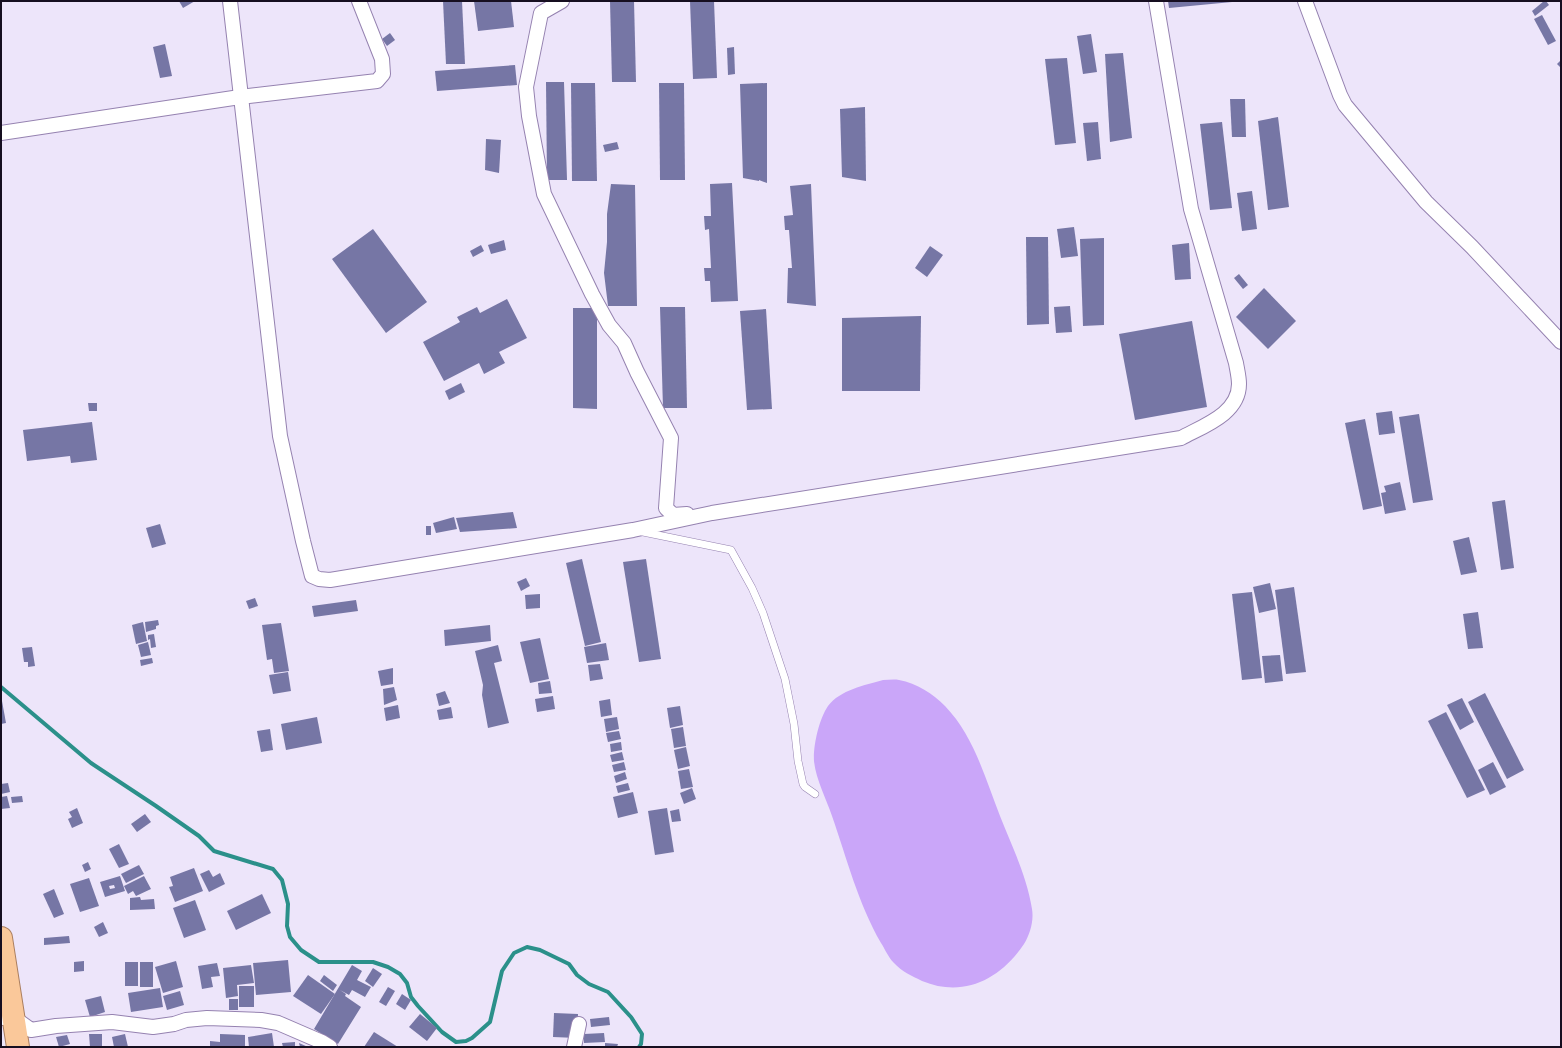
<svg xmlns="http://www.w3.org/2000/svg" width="1562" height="1048" font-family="'Open Sans',sans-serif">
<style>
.green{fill:#caa6f9}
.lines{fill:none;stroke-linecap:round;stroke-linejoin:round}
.stream{stroke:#2b908a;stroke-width:4}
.building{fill:#7676a5;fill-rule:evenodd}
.service-casing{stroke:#9582b0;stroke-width:8}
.minor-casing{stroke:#9582b0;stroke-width:16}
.trunk-casing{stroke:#aa7e5f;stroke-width:24}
.service{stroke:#fff;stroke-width:7}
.minor{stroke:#fff;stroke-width:14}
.trunk{stroke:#fac89a;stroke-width:22}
</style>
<rect width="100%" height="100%" fill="#ede5fa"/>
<!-- green -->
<path class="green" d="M 883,680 C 888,680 894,679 899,680 C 917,683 933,694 945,706 C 974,736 985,778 1000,816 C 1012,846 1027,877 1032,909 C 1034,921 1030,934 1024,944 C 1000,980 963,998 922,981 C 912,976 901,971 894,963 C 888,957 885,949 881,943 C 858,903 847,859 832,816 C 826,798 816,780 814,761 C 813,746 819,719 828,706 C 840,690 865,685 883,680 Z"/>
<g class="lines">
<!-- stream -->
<polyline class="stream" points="1,687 91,763 156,806 199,836 214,851 273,869 282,880 288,904 287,926 290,937 301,950 319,962 373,962 388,967 400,974 407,983 411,997 418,1006 442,1032 456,1042 466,1041 472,1038 490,1022 502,971 514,953 527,947 540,950 569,964 577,975 589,984 608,992 631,1017 642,1034 641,1044 639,1047"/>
</g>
<!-- building -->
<g class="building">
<polygon points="179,1 195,1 183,8"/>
<polygon points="443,1 462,1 465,64 446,64"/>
<polygon points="474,1 511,1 514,27 478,31"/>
<polygon points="610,1 634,1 636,82 612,82"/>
<polygon points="690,1 714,1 717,78 693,79"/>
<polygon points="1168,1 1232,1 1232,2 1169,8"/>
<polygon points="1544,1 1546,1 1549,5 1535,16 1532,11"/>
<polygon points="1542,15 1556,41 1548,45 1534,19"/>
<polygon points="390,33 395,40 387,46 382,39"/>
<polygon points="1091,34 1097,72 1083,74 1077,36"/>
<polygon points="165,44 172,76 160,78 153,47"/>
<polygon points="734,47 735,74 728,75 727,48"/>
<polygon points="1123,53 1132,138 1110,142 1105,54"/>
<polygon points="1067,58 1076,143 1055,145 1045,59"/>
<polygon points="1561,60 1561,68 1557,64"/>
<polygon points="515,65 517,85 437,91 435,71"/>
<polygon points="546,82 564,82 567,180 547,180"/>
<polygon points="571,83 595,83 597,181 572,181"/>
<polygon points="659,83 684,83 685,180 660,180"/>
<polygon points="767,83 767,183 759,180 759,181 743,178 740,84"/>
<polygon points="1230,99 1245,99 1246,137 1232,137"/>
<polygon points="865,107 866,181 842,177 840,109"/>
<polygon points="1278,117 1289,207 1268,210 1258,121"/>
<polygon points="1098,122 1101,159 1087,161 1083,123"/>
<polygon points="1222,122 1232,208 1210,210 1200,124"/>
<polygon points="486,139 501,140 499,173 485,170"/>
<polygon points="617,142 619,149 605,152 603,145"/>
<polygon points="732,183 738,301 711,302 710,281 705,281 704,268 711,268 709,229 705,230 704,216 711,216 710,184"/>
<polygon points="611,184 635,185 637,306 608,306 604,273 607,242 607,214"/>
<polygon points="811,184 816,306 787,303 788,268 792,268 789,230 785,230 784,216 793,215 790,186"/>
<polygon points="1252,191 1257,229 1242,231 1237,193"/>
<polygon points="1074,227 1078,256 1061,258 1057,229"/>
<polygon points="373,229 427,302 386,333 332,259"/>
<polygon points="1026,237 1048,237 1049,324 1027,325"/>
<polygon points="1104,238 1104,325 1083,326 1080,239"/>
<polygon points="504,240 506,250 491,254 488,245"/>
<polygon points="1189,243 1191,279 1175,280 1172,245"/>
<polygon points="481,245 484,251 473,257 470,251"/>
<polygon points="930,246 943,255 927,277 915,268"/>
<polygon points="1239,274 1248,285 1243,289 1234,278"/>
<polygon points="1264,288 1296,321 1268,349 1236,317"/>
<polygon points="507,299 527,338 499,352 505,363 484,374 479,363 444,381 423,342 460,322 457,317 477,307 480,313"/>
<polygon points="1070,306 1072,332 1056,333 1054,307"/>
<polygon points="660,307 685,307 687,408 663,408"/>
<polygon points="573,308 597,308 597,409 573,408"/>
<polygon points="766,309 772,409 747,410 740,311"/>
<polygon points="921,316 920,391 842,391 842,318"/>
<polygon points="1192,321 1207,407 1135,420 1119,334"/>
<polygon points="461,383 465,392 449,400 445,391"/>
<polygon points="88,403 97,403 97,411 89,411"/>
<polygon points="1392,411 1395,433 1379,435 1376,413"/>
<polygon points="1419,414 1433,500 1413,503 1399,417"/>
<polygon points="1365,419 1382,506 1363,510 1345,423"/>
<polygon points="92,422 97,460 71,463 70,456 27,461 23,430"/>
<polygon points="1400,482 1406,510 1385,514 1381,493 1386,492 1384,486"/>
<polygon points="1505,500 1514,568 1501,570 1492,502"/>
<polygon points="513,512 517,528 460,532 456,518"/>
<polygon points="454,517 457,529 436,533 433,523"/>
<polygon points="160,524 166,544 152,548 146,528"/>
<rect x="426" y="526" width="5" height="9"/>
<polygon points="1469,537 1477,572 1461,575 1453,541"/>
<polygon points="582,559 601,642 585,646 566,563"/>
<polygon points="646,559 661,659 639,662 623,562"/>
<polygon points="526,578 530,586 521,591 517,582"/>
<polygon points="1270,583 1276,609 1259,613 1253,587"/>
<polygon points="1294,587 1306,672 1286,674 1275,590"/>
<polygon points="1252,592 1262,678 1242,680 1232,594"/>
<polygon points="540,594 540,608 526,609 525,595"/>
<polygon points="255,598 258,606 249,609 246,601"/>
<polygon points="356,600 358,611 314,617 312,606"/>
<polygon points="1478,612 1483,648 1468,649 1463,614"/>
<polygon points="158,620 159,625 156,626 156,629 146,632 145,622"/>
<polygon points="143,622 147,641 136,644 132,625"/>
<polygon points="281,623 289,671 274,673 272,659 267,660 262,625"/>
<polygon points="490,625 491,641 445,646 444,630"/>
<polygon points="154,634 156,647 151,648 150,639 148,640 148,635"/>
<polygon points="540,638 549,679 530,683 520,642"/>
<polygon points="148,642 151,655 141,657 138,645"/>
<polygon points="606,643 609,660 587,663 584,647"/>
<polygon points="498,645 502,661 494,663 509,723 488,728 482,695 483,685 475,651"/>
<polygon points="32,647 35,666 28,667 28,662 24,662 22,648"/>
<polygon points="1280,655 1283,681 1265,683 1262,656"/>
<polygon points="152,658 153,663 141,666 140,660"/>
<polygon points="600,664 603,679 590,681 588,665"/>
<polygon points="393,668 393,684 381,686 378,671"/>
<polygon points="288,672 291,691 273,694 269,675"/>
<polygon points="550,681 552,693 539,694 538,683"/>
<polygon points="394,687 397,700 384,705 383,689"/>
<polygon points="445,691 450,703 439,706 436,694"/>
<polygon points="1485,693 1524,770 1507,779 1468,702"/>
<polygon points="553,696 555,709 537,712 535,699"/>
<polygon points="1462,698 1474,722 1460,730 1447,705"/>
<polygon points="610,699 612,715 601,717 599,701"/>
<polygon points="2,701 6,723 1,724 1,702"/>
<polygon points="398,705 400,718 386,721 384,708"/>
<polygon points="680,706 683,725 670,728 667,708"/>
<polygon points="451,707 453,718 439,720 437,710"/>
<polygon points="1446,712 1485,790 1467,798 1428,721"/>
<polygon points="317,717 322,743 286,750 281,724"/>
<polygon points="617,717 619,729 606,732 604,719"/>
<polygon points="683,727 686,746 674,748 671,729"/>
<polygon points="270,729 273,750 261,752 257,731"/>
<polygon points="619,731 621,739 608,742 606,733"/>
<polygon points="621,742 622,750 611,752 610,744"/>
<polygon points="686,747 690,766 678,769 674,750"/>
<polygon points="622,752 624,760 612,762 610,755"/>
<polygon points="624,762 626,770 614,772 612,765"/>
<polygon points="1493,762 1506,787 1490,795 1478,770"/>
<polygon points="689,769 693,787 681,789 678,771"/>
<polygon points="625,772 627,779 616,783 614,776"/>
<polygon points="8,783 10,792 1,794 1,784"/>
<polygon points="628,783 630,790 618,793 616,786"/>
<polygon points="692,788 696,799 684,804 680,793"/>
<polygon points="633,792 638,813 618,818 613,797"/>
<polygon points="7,796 10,808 1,809 1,797"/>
<polygon points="22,796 23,802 12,803 11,797"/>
<polygon points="77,808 83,823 72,828 68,819 72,817 69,812"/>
<polygon points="667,808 674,852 655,855 648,811"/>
<polygon points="679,809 681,821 672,822 670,811"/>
<polygon points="145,814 151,822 137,832 131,824"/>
<polygon points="119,844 129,864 119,868 109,849"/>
<polygon points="88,862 91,869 85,872 82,865"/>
<polygon points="139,865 144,874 126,883 121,874"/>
<polygon points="194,868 203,891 175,902 169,887 173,886 170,877"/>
<polygon points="209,870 213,877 220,873 225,884 209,892 200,874"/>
<path d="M 120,876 L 125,891 L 105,897 L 100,882 ZM 114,885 L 115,888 L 110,889 L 109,886 Z"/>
<polygon points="144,876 151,889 136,896 133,891 128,894 124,886"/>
<polygon points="89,878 99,906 80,912 70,884"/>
<polygon points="54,889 64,914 54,918 43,894"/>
<polygon points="262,894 271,913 236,930 227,911"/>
<polygon points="140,897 141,900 154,899 155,909 130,910 130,898"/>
<polygon points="195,900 206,930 184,938 173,908"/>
<polygon points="103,922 108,933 99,937 94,927"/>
<polygon points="69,936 70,943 44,945 44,938"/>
<polygon points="288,960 291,992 256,995 253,963"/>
<polygon points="84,961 84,971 74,972 74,962"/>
<polygon points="176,961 183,987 163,993 155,967"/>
<rect x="125" y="962" width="13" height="24"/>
<rect x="140" y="962" width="13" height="25"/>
<polygon points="217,963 220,976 211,977 213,987 202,989 198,966"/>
<polygon points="251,965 254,983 237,985 238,996 226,998 223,968"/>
<polygon points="352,965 362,971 357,980 371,987 365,997 352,990 349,995 340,990 346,994 345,996 361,1007 338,1044 314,1029"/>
<polygon points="373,968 382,974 373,987 365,981"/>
<polygon points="308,975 335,994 321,1014 293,996"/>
<polygon points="324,975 337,985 333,991 320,981"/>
<rect x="239" y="986" width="15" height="21"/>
<polygon points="388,987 395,991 386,1006 379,1002"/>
<polygon points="160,988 163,1007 131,1012 128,993"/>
<polygon points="180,991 184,1005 167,1010 163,996"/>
<polygon points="402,994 411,1000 405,1010 396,1004"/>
<polygon points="101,996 105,1012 90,1017 85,1000"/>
<rect x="229" y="999" width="9" height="11"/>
<polygon points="554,1013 578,1014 577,1038 553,1037"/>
<polygon points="420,1014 437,1028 427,1041 409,1027"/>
<polygon points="609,1017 610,1025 591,1027 590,1019"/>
<polygon points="374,1032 398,1047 364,1047"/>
<polygon points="272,1033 274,1047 249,1047 248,1037"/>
<polygon points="604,1033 605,1042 584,1043 584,1034"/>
<polygon points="89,1034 102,1034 102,1047 90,1047"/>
<polygon points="125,1034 128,1047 114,1047 112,1037"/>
<polygon points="220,1034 245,1035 245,1047 210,1047 210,1041 220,1042"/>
<polygon points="67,1035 70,1044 59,1047 56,1037"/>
<polygon points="295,1042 295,1047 283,1047 282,1043"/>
<polygon points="299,1043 308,1047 300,1047"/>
<polygon points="605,1043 618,1044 617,1047 605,1047"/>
</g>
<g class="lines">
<defs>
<polyline id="service" points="643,532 731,550 752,588 763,613 785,679 794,724 798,761 803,784 805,787 815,794"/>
<g id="minor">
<path d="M 230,1 L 280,436 L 303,541 L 312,576 L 319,579 L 330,580 L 633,530 L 712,513 L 1181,438 C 1203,426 1239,414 1239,384 C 1239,377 1237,369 1236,363 L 1191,209 L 1156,1"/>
<polyline points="562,1 541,13 526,87 529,116 544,194 592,294 609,325 624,343 637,372 671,438 666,508 673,515 687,514"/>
<polyline points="1305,1 1340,95 1345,105 1426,202 1472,247 1561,342"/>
<polyline points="1,133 240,97 377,81 383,74 382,59 359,1"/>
<polyline points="1,1018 13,1017 31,1030 56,1026 112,1022 153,1027 174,1024 186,1020 207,1018 261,1020 278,1023 322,1042 330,1047"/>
<polyline points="574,1047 579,1024"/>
</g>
<polyline id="trunk" points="1,938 18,1047"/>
</defs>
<!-- service casing -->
<use href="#service" class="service-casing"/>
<!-- minor casing -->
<use href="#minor" class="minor-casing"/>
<!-- trunk casing -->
<use href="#trunk" class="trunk-casing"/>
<!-- service -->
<use href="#service" class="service"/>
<!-- minor -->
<use href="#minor" class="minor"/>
<!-- trunk -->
<use href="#trunk" class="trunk"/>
</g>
<!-- border -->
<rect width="1562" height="1048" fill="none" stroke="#160e20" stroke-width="4"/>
</svg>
